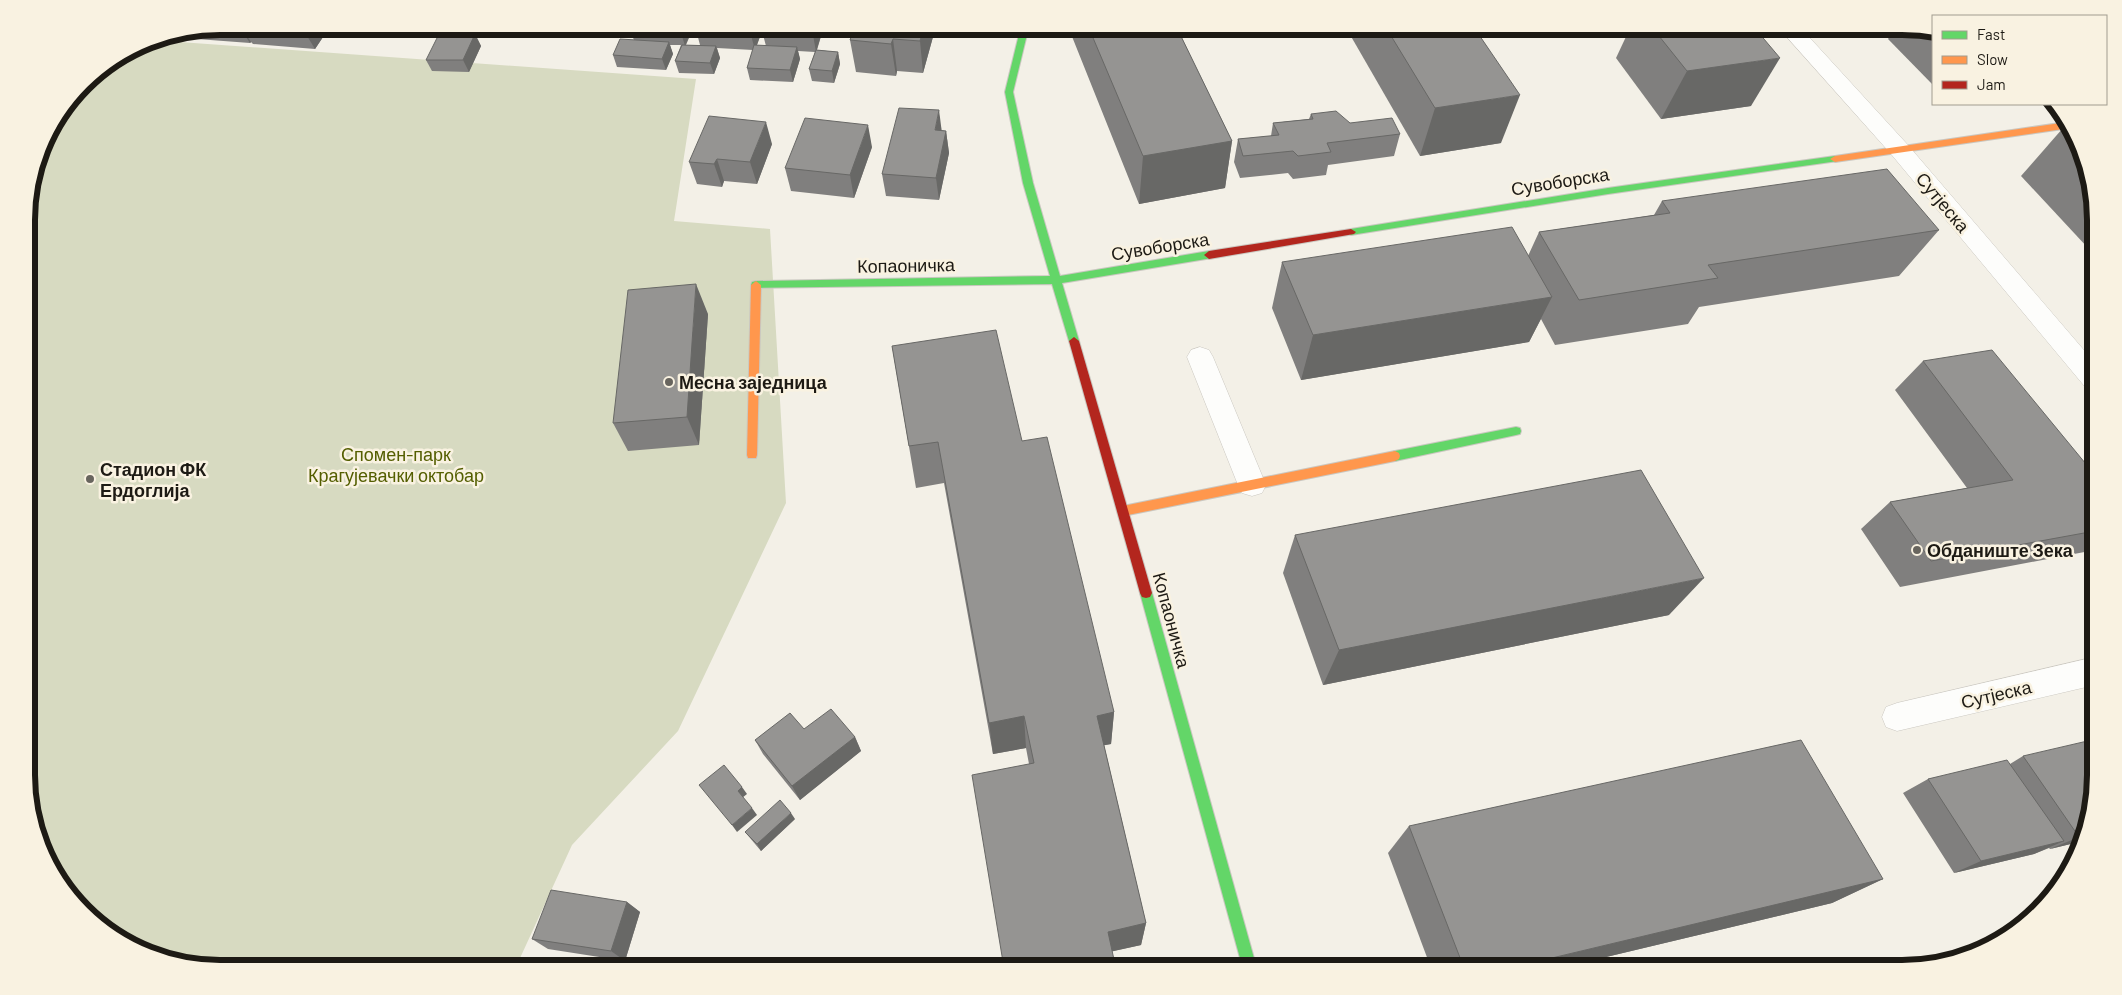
<svg xmlns="http://www.w3.org/2000/svg" width="2122" height="995" font-family="Barlow,sans-serif">
<style>
.green{fill:#d7dac1}
.lines{fill:none;stroke-linecap:round;stroke-linejoin:round}
.street-casing{stroke:#cac7c0;stroke-width:1}
.fast-casing{stroke:#cac7c0;stroke-width:2}
.slow-casing{stroke:#cac7c0;stroke-width:2}
.jam-casing{stroke:#cac7c0;stroke-width:2}
.street{fill:#fdfdfb;fill-rule:evenodd}
.fast{fill:#63d668;fill-rule:evenodd}
.slow{fill:#ff974d;fill-rule:evenodd}
.jam{fill:#b3261e;fill-rule:evenodd}
.wall{fill:#807f7e;fill-rule:evenodd}
.shaded-wall{fill:#686866}
.building{fill:#959492;stroke:#686866}
.poi-dot{fill:#68655e;stroke:#f9f2e1;stroke-width:2}
.labels{text-anchor:middle;dominant-baseline:central;stroke-width:5;stroke-linejoin:round;paint-order:stroke}
.street-label{font-size:18px;fill:#1d1a14;stroke:#f9f2e1}
.poi-label{font-size:18px;font-weight:bold;fill:#1d1a14;stroke:#f9f2e1;text-anchor:start}
.park-label{font-size:18px;fill:#545e00;stroke:#f9f2e1}
.rim{fill:none;stroke:#1d1a14;stroke-width:6}
</style>
<rect width="100%" height="100%" fill="#f3f0e7"/>
<!-- green -->
<polygon class="green" points="152,40 696,79 674,221 770,229 786,503 678,731 572,845 515,969 220,969 146,954 102,929 66,893 41,849 28,801 27,207 46,134 92,75 146,41"/>
<g class="lines">
<defs>
<g id="street">
<polygon points="1777,26 1799,26 1907,144 2095,363 2095,391 2086,388 1891,154"/>
<polygon points="1200,347 1209,350 1213,357 1266,485 1262,493 1252,496 1242,493 1238,485 1187,357 1191,350"/>
<polygon points="2095,657 2095,685 1897,731 1886,727 1882,717 1886,707 1897,703"/>
</g>
<g id="fast">
<polygon points="1021,26 1029,26 1013,92 1033,183 1060,276 1209,251 1214,255 1212,258 1062,283 1079,341 1074,345 1069,341 1052,284 752,288 751,285 752,282 756,281 1050,276 1023,183 1005,92"/>
<polygon points="1835,156 1840,159 1838,161 1608,194 1351,235 1346,232 1351,229 1608,188"/>
<polygon points="1516,427 1520,428 1521,431 1520,434 1516,435 1395,461 1391,459 1390,456 1391,453 1395,451"/>
<polygon points="1146,588 1150,589 1152,593 1257,969 1243,969 1140,593 1142,589"/>
</g>
<g id="slow">
<polygon points="2067,122 2070,128 1835,162 1830,159 1835,156"/>
<polygon points="756,281 761,285 757,455 756,458 748,458 747,455 751,285"/>
<polygon points="1395,451 1399,453 1400,456 1399,459 1395,461 1123,516 1119,514 1117,511 1119,508 1123,506"/>
</g>
<g id="jam">
<polygon points="1351,229 1356,232 1354,234 1209,259 1204,255 1209,251"/>
<polygon points="1074,337 1079,341 1152,593 1150,597 1146,598 1142,597 1140,593 1069,341"/>
</g>
</defs>
<!-- street casing -->
<use href="#street" class="street-casing"/>
<!-- fast casing -->
<use href="#fast" class="fast-casing"/>
<!-- slow casing -->
<use href="#slow" class="slow-casing"/>
<!-- jam casing -->
<use href="#jam" class="jam-casing"/>
<!-- street -->
<use href="#street" class="street"/>
<!-- fast -->
<use href="#fast" class="fast"/>
<!-- slow -->
<use href="#slow" class="slow"/>
<!-- jam -->
<use href="#jam" class="jam"/>
</g>
<!-- wall -->
<g class="wall">
<polygon points="220,26 329,26 329,28 315,49 253,44 251,42 250,43 197,39 192,32"/>
<polygon points="416,26 455,26 451,34 419,32"/>
<path d="M 592,26 L 694,26 L 686,45 L 700,45 L 695,26 L 824,26 L 817,50 L 838,52 L 840,64 L 834,83 L 812,81 L 809,69 L 815,52 L 798,51 L 800,59 L 793,82 L 750,80 L 747,68 L 753,50 L 717,48 L 720,58 L 714,74 L 679,73 L 675,61 L 681,45 L 670,45 L 673,54 L 666,70 L 617,67 L 613,55 L 634,40 L 630,31 ZM 762,31 L 766,46 L 757,45 Z"/>
<polygon points="833,26 936,26 923,73 897,71 896,76 856,72 850,40 851,37 850,30 833,30"/>
<polygon points="1071,26 1176,26 1232,141 1225,188 1139,204 1071,34"/>
<polygon points="1345,26 1473,26 1501,143 1420,156"/>
<polygon points="1631,26 1753,26 1751,106 1661,119 1616,58"/>
<polygon points="1896,26 1902,26 1933,32 1933,85 1888,39"/>
<polygon points="475,34 481,46 469,72 432,71 426,60"/>
<polygon points="1311,114 1350,123 1400,134 1394,156 1328,165 1326,175 1293,179 1288,173 1240,178 1234,162 1238,139 1271,136 1273,123 1309,119"/>
<polygon points="2063,128 2081,146 2094,195 2094,247 2088,248 2021,176"/>
<polygon points="941,130 946,131 949,153 939,200 886,196 882,174"/>
<polygon points="772,144 757,184 724,181 722,187 697,184 689,162"/>
<polygon points="872,147 854,198 791,191 785,168"/>
<polygon points="1662,201 1939,230 1899,276 1699,307 1688,324 1555,345 1541,319 1529,342 1301,380 1272,308 1282,262 1528,256 1539,232 1654,215"/>
<polygon points="708,314 699,445 628,451 613,423"/>
<polygon points="892,346 1022,441 1114,712 1111,744 1104,745 1146,923 1141,945 1113,951 1004,968 1029,764 1026,748 993,754 944,483 916,488"/>
<polygon points="1923,361 2095,475 2095,550 1900,587 1861,529 1890,502 1967,488 1895,390"/>
<polygon points="1295,535 1669,615 1323,685 1283,573"/>
<polygon points="804,729 855,737 861,751 800,800 763,754 755,740"/>
<polygon points="2023,756 2096,775 2083,841 2050,849 2049,848 2034,854 1954,873 1903,793 1928,779 2010,764"/>
<polygon points="795,819 761,851 750,838 745,832"/>
<polygon points="1409,826 1883,879 1832,903 1560,968 1431,968 1388,853"/>
<polygon points="627,902 640,912 625,961 548,949 532,939"/>
</g>
<!-- shaded-wall -->
<g class="shaded-wall">
<polygon points="301,26 329,26 329,28 315,49"/>
<polygon points="447,26 455,26 451,34"/>
<polygon points="679,26 694,26 685,46"/>
<polygon points="750,26 761,26 762,31 755,50 749,28"/>
<polygon points="813,26 824,26 816,52 812,29"/>
<polygon points="924,26 936,26 923,73 920,41"/>
<polygon points="243,30 251,42 250,43 242,31"/>
<polygon points="475,34 481,46 469,72 463,60"/>
<polygon points="893,39 897,71 896,76 891,44"/>
<polygon points="669,42 673,54 666,70 662,59"/>
<polygon points="716,46 720,58 714,74 710,63"/>
<polygon points="797,47 800,59 793,82 790,70"/>
<polygon points="838,52 840,64 834,83 832,71"/>
<polygon points="1780,58 1751,106 1661,119 1687,71"/>
<polygon points="1520,95 1501,143 1420,156 1435,108"/>
<polygon points="939,110 942,133 935,130"/>
<polygon points="766,122 772,144 757,184 750,162"/>
<polygon points="868,125 872,147 854,198 850,175"/>
<polygon points="946,131 949,153 939,200 936,178"/>
<polygon points="1232,141 1225,188 1139,204 1143,156"/>
<polygon points="717,159 724,181 722,187 714,164"/>
<polygon points="696,284 708,314 699,445 687,417"/>
<polygon points="1552,297 1529,342 1301,380 1313,335"/>
<polygon points="1704,578 1669,615 1323,685 1339,650"/>
<polygon points="1114,712 1111,744 1095,747 1097,716"/>
<polygon points="1024,716 1026,748 993,754 989,723"/>
<polygon points="855,737 861,751 800,800 792,786"/>
<polygon points="742,787 747,794 742,798 738,791"/>
<polygon points="752,808 757,815 737,832 732,825"/>
<polygon points="791,813 795,819 761,851 757,844"/>
<polygon points="2084,836 2083,841 2050,849 2079,837"/>
<polygon points="2064,841 2034,854 1954,873 1981,861"/>
<polygon points="1883,879 1832,903 1560,968 1510,968"/>
<polygon points="627,902 640,912 625,961 611,951"/>
<polygon points="1146,923 1141,945 1105,953 1108,932"/>
</g>
<!-- building -->
<g class="building">
<polygon points="220,26 241,26 243,30 242,31 209,28"/>
<polygon points="727,26 750,26 749,28"/>
<polygon points="769,26 813,26 812,29"/>
<polygon points="855,26 924,26 920,41 893,39 891,44 850,40"/>
<polygon points="1088,26 1176,26 1232,141 1143,156"/>
<polygon points="1385,26 1473,26 1520,95 1435,108"/>
<polygon points="1651,26 1753,26 1780,58 1687,71"/>
<polygon points="439,34 475,34 463,60 426,60"/>
<polygon points="620,39 669,42 662,59 613,55"/>
<polygon points="682,45 716,46 710,63 675,61"/>
<polygon points="754,45 797,47 790,70 747,68"/>
<polygon points="816,50 838,52 832,71 809,69"/>
<polygon points="899,108 939,110 935,130 946,131 936,178 882,174"/>
<polygon points="1336,111 1350,123 1392,118 1400,134 1327,143 1331,152 1298,156 1293,151 1243,156 1238,139 1279,135 1273,123 1313,119 1311,114"/>
<polygon points="709,116 766,122 750,162 717,159 714,164 689,162"/>
<polygon points="805,118 868,125 850,175 785,168"/>
<polygon points="2070,127 2081,146 2063,128"/>
<polygon points="1887,169 1939,230 1708,265 1718,278 1579,300 1539,232 1670,213 1662,201"/>
<polygon points="1512,227 1552,297 1313,335 1282,262"/>
<polygon points="696,284 687,417 613,423 628,290"/>
<polygon points="996,330 1022,441 1047,437 1114,712 1097,716 1146,923 1108,932 1116,969 1001,969 1004,968 972,775 1034,763 1024,716 989,723 938,442 909,446 892,346"/>
<polygon points="1992,350 2095,475 2095,531 1931,561 1890,502 2013,480 1923,361"/>
<polygon points="1641,470 1704,578 1339,650 1295,535"/>
<polygon points="831,709 855,737 792,786 755,740 790,713 804,729"/>
<polygon points="2096,739 2096,775 2084,836 2079,837 2023,756"/>
<polygon points="1801,740 1883,879 1510,968 1464,968 1409,826"/>
<polygon points="2007,760 2064,841 1981,861 1928,779"/>
<polygon points="724,765 742,787 738,791 752,808 732,825 699,785"/>
<polygon points="780,800 791,813 757,844 745,832"/>
<polygon points="551,890 627,902 611,951 532,939"/>
<polygon points="756,957 766,969 744,969"/>
</g>
<!-- markers -->
<g class="poi-dot">
<circle cx="669" cy="382" r="5"/>
<circle cx="90" cy="479" r="5"/>
<circle cx="1917" cy="550" r="5"/>
</g>
<g class="labels">
<!-- street labels -->
<g class="street-label">
<text transform="translate(1560 181) rotate(-9)">Сувоборска</text>
<text transform="translate(1943 202) rotate(50)">Сутјеска</text>
<text transform="translate(1160 246) rotate(-9)">Сувоборска</text>
<text transform="translate(906 265) rotate(-1)">Копаоничка</text>
<text transform="translate(1172 620) rotate(75)">Копаоничка</text>
<text transform="translate(1996 694) rotate(-13)">Сутјеска</text>
</g>
<!-- poi labels -->
<g class="poi-label">
<text x="679" y="382">Месна заједница</text>
<text x="100" y="469">Стадион ФК<tspan x="100" dy="21">Ердоглија</tspan></text>
<text x="1927" y="550">Обданиште Зека</text>
</g>
<!-- park labels -->
<g class="park-label">
<text x="396" y="454">Спомен-парк<tspan x="396" dy="21">Крагујевачки октобар</tspan></text>
</g>
</g>
<!-- crop -->
<path d="M0 0H2122V995H0ZM220 35H1902A185 185 0 0 1 2087 220V775A185 185 0 0 1 1902 960H220A185 185 0 0 1 35 775V220A185 185 0 0 1 220 35Z" fill="#f9f2e1" fill-rule="evenodd"/>
<path class="rim" d="M220 35H1902A185 185 0 0 1 2087 220V775A185 185 0 0 1 1902 960H220A185 185 0 0 1 35 775V220A185 185 0 0 1 220 35Z"/>
<!-- legend -->
<rect x="1932" y="15" width="175" height="90" fill="#f9f2e1" stroke="#a19c8f"/>
<rect x="1942" y="31" width="25" height="8" fill="#63d668" stroke="#a19c8f"/>
<text x="1977" y="40" font-size="15" fill="#1d1a14">Fast</text>
<rect x="1942" y="56" width="25" height="8" fill="#ff974d" stroke="#a19c8f"/>
<text x="1977" y="65" font-size="15" fill="#1d1a14">Slow</text>
<rect x="1942" y="81" width="25" height="8" fill="#b3261e" stroke="#a19c8f"/>
<text x="1977" y="90" font-size="15" fill="#1d1a14">Jam</text>
</svg>
